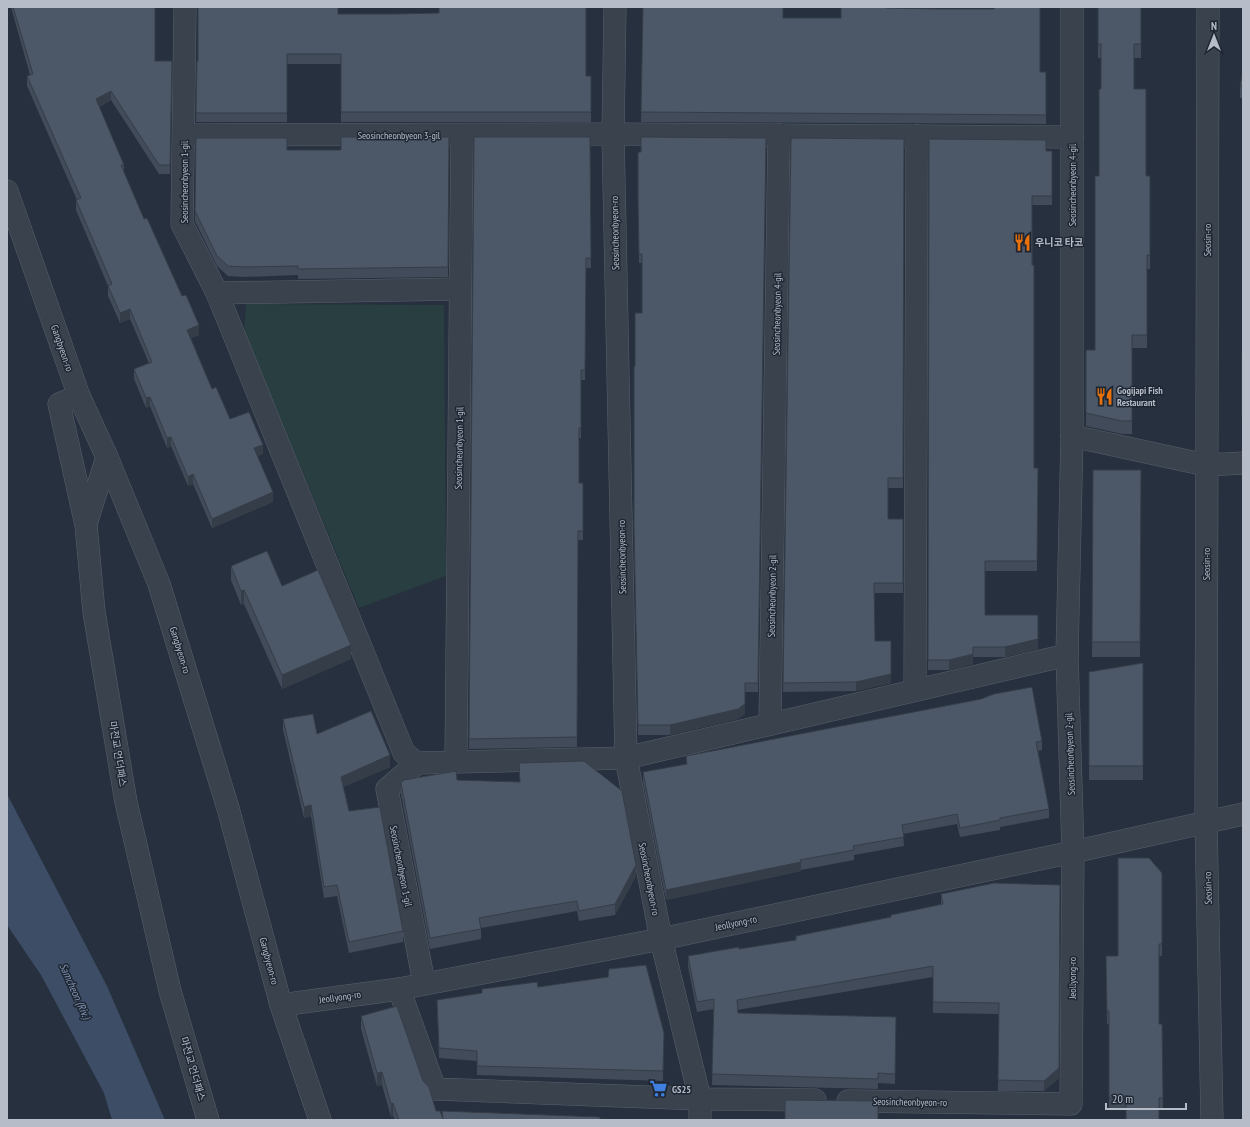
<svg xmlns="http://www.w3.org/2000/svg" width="1250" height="1127" font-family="'PT Sans Narrow','Noto Sans KR',sans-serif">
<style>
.green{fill:#293e40}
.water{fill:#3d4d66}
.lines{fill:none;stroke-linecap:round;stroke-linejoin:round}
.minor-casing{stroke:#58606c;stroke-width:23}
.minor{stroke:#3a424e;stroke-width:22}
.wall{fill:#414b59}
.shaded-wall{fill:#353d48}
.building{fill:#4c5767;stroke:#353d48}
.labels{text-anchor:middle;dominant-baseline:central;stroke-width:3;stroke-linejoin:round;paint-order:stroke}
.street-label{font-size:10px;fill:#b6bdc9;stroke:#1f2734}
.poi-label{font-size:10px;font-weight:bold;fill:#b6bdc9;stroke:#1f2734;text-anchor:start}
.water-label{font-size:11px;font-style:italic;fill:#7f92af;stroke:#1f2734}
</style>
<rect width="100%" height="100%" fill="#26303e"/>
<!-- green -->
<polygon class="green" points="246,304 444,305 446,576 359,608 244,331"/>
<!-- water -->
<polygon class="water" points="7,794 107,986 165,1120 112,1120 104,1093 41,975 7,925"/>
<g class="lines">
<defs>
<g id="minor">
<polyline points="185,7 182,224 217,293 404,753 417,763 626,758 1067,655 1072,436 1072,7"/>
<polyline points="615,7 613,134 626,758 661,939 700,1099 700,1120"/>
<polyline points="1208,7 1206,822 1212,1120"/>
<polyline points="184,135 613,134 1072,137"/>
<polyline points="7,191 79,396 107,457 159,584 228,808 281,1005 320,1120"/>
<polyline points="217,293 460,289"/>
<polyline points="79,396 59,404 86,525 94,612 126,802 170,991 208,1120"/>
<polyline points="1072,436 1206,465 1243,463"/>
<polyline points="86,524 107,457"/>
<polyline points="915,690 917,136"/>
<polyline points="770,723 779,135"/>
<polyline points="456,761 462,135"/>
<polyline points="417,763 387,789 424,983"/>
<polyline points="399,989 435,1089 700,1099 815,1100"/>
<polyline points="281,1005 399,989 661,939 1073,852 1243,814"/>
<polyline points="848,1101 1071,1104 1073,852 1067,655"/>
</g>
</defs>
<!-- minor casing -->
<use href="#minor" class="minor-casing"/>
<!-- minor -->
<use href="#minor" class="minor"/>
</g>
<!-- wall -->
<g class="wall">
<polygon points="11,7 155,7 155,61 172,61 170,174 159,174 111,100 99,107 124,165 124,173 144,219 199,335 191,338 212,389 230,419 263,454 258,456 273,502 212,528 193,484 188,486 171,446 167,448 150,406 146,408 134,379 134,369 149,363 130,319 120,323 108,296 108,286 76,210 76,200 77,200 27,86 27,76 30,75"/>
<polygon points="643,7 783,18 841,18 885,8 1040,72 1046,72 1046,124 641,122"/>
<polygon points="1098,7 1141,7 1141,58 1134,58 1134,89 1146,176 1150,176 1150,269 1147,269 1147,348 1132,348 1132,434 1122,434 1086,426 1086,350 1095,350 1101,89 1101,58 1098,58"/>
<polygon points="338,14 586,76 591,76 591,122 341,122 341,64 287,64 287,122 196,122 197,61 198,61"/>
<polygon points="1243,72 1243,98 1240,98 1240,86"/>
<polygon points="449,137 448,277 298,279 298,275 244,277 228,276 217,266 195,221 196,138 287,150 341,150"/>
<polygon points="474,137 590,137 591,268 586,268 585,380 581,380 581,438 579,438 579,483 583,483 583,540 578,540 577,747 469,749"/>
<polygon points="766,138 758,692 745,692 745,714 738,719 670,735 638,735 634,536 635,366 642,313 642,263 639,263 638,209"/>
<polygon points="791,138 904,139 903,488 888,488 888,519 903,519 903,593 874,593 875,641 891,683 856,691 783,692"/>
<polygon points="929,139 1046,151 1052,151 1052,205 1032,205 1034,468 1038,468 1037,571 985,571 985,615 1038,649 1005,657 973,657 973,664 949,670 928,670"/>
<rect x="1242" y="354" width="1" height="76"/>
<polygon points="1093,470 1141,470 1140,657 1092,657"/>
<polygon points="231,566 282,586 351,659 282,689 244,604 241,605 231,580"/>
<polygon points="1143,663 1143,780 1089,780 1089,672"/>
<polygon points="283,719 390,767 343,787 349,811 403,931 403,942 349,953 337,896 324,898 311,816 304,818 283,730"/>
<polygon points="1042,741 1042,750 1038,751 1049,809 1049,818 1000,827 1000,830 960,837 957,824 903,834 904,846 854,855 854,860 801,870 801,871 666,900 643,782 643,772 686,765 686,756"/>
<polygon points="457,780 636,876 615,915 579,921 577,911 528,920 481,928 481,939 430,949 401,794 401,783"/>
<polygon points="1162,873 1162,956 1159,956 1159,1024 1162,1024 1163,1110 1109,1110 1109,1024 1107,1024 1106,956 1118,956"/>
<polygon points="941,894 1059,1078 1044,1091 998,1091 999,1014 933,1013 933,977 737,1010 738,1013 896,1017 895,1084 878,1083 878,1089 712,1085 714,1009 697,1012 688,966 688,956 739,949 796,940 796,936 891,917 891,915 941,905"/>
<polygon points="538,987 664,1033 663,1081 477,1075 477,1061 439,1058 437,1000 482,993 482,989"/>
<polygon points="361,1016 423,1081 436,1111 442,1118 634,1120 395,1120 393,1116 391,1117 382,1085 377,1086 361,1029"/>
</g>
<!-- shaded-wall -->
<g class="shaded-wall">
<polygon points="111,91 111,100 96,109 96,99"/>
<polygon points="130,309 130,319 120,323 120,313"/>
<polygon points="199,325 199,335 187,340 187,330"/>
<polygon points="150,397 150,406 146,408 146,398"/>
<polygon points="171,437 171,446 167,448 167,438"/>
<polygon points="263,445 263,454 254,458 254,448"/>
<polygon points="193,474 193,484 188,486 188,477"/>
<polygon points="273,492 273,502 212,528 212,519"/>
<polygon points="244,590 244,604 241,605 241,591"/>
<polygon points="1038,639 1038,649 1005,657 1005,647"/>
<polygon points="351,645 351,659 282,689 282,675"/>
<polygon points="973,654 973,664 949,670 949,660"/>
<polygon points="891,674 891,683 856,691 856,682"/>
<polygon points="745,704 745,714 738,719 670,735 670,725"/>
<polygon points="390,755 390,767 341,788 341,777"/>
<polygon points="311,805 311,816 304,818 304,807"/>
<polygon points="801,862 801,871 666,900 666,890"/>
<polygon points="636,865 636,876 615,915 615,904"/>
<polygon points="1060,885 1059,1078 1044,1091 1044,1081"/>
<polygon points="382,1072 382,1085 377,1086 377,1073"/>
<polygon points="393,1103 393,1116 391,1117 391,1104"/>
</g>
<!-- building -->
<g class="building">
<polygon points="13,7 155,7 155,61 172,61 170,165 159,165 111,91 96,99 124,165 121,165 144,219 147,218 182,296 186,295 199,325 187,330 212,389 216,387 230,419 249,412 263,445 254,448 273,492 212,519 193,474 188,477 171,437 167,438 150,397 146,398 134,369 152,362 130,309 120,313 108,286 112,284 76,200 81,198 27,76 33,74"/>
<polygon points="198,7 338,7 338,14 395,14 439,13 439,7 586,7 586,76 591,76 591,112 341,112 341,54 287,54 287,113 196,113 197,61 198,61"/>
<polygon points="643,7 783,7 783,18 841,18 841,7 885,7 885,8 940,9 994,9 994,7 1040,7 1040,72 1046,72 1046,115 641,112"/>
<polygon points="1098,7 1141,7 1141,44 1134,44 1134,89 1146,89 1146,176 1150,176 1150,255 1147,255 1147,335 1132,335 1132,421 1122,421 1086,413 1086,350 1095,350 1095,176 1099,176 1099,89 1101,89 1101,44 1098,44"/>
<polygon points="1243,72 1243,86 1240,86"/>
<polygon points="341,137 449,137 448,267 298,269 298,266 244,267 228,266 217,256 195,211 196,138 287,138 287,150 341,150"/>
<polygon points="474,137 590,137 591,258 586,258 585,370 581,370 581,428 579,428 579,483 583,483 583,531 578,531 577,737 469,739"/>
<polygon points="641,137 766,138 758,683 745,683 745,704 738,709 670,725 638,725 634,527 634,366 635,366 635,313 642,313 642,254 639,254 638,199 638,152 641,152"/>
<polygon points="791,138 904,139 903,478 888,478 888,519 903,519 903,583 874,583 875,641 891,641 891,674 856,682 783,683"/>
<polygon points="929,139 1046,140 1046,151 1052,151 1052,196 1032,196 1032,265 1034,265 1034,468 1038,468 1037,561 985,561 985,615 1038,615 1038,639 1005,647 973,647 973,654 949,660 928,660"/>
<rect x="1242" y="354" width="1" height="62"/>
<polygon points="1093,470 1141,470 1140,642 1092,642"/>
<polygon points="267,551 282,586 318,570 351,645 282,675 244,590 241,591 231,566"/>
<polygon points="1143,663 1143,766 1089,766 1089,672"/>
<polygon points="1032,687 1042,741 1036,742 1049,809 1000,818 1000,820 960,828 957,814 902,825 904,837 853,846 854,850 800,860 801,862 666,890 643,772 687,764 686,756 981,699 994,694"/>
<polygon points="371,711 390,755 341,777 349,811 380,807 403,931 349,942 337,885 324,887 311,805 304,807 283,719 313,714 317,734"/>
<polygon points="584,761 622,791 636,865 615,904 579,911 577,901 528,909 479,918 481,929 430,938 401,783 404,780 456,771 457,780 520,782 519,763"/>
<polygon points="1118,858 1149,858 1162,873 1162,944 1159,944 1159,1024 1162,1024 1163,1098 1159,1098 1159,1120 1126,1120 1126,1098 1109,1098 1109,1011 1107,1011 1106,956 1118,956"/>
<polygon points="994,883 1060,885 1059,1068 1044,1081 998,1080 999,1003 933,1002 933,966 737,1000 738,1013 896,1017 895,1074 878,1073 878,1079 712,1074 714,999 697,1002 688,956 739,947 739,949 796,940 796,936 891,917 891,915 943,904 941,894"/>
<polygon points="646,965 664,1033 663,1071 477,1066 477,1051 439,1048 437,1000 482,993 482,989 537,982 538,987 608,977 609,969"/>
<polygon points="397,1006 423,1081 429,1087 436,1111 440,1111 443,1119 442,1111 600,1117 600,1119 634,1120 399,1120 393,1103 391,1104 382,1072 377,1073 361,1016"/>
<polygon points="785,1100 878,1101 878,1120 785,1120"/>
</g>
<!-- icons -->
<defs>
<symbol id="restaurant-bare" viewBox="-9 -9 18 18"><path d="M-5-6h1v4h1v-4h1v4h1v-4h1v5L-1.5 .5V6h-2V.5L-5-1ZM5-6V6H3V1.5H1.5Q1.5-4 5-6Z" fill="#e8710a" stroke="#1f2734" stroke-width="2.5" paint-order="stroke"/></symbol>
<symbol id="supermarket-bare" viewBox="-9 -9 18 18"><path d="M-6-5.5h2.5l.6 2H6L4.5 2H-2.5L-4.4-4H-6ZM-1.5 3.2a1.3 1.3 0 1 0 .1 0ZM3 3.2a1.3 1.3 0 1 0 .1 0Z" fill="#3f7fe0" stroke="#1f2734" stroke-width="2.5" paint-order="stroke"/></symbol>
</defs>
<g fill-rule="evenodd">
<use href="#restaurant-bare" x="1010" y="230" width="25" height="25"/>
<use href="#restaurant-bare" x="1092" y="384" width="25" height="25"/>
<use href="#supermarket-bare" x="646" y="1076" width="25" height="25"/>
</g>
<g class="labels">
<!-- street labels -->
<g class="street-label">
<text x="399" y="135">Seosincheonbyeon 3-gil</text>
<text transform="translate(184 182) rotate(-90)">Seosincheonbyeon 1-gil</text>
<text transform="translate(1072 185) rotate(-90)">Seosincheonbyeon 4-gil</text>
<text transform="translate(615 233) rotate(-91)">Seosincheonbyeon-ro</text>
<text transform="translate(1207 240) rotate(-90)">Seosin-ro</text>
<text transform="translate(777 314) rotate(-89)">Seosincheonbyeon 4-gil</text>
<text transform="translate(62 348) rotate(71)">Gangbyeon-ro</text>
<text transform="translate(459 448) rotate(-89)">Seosincheonbyeon 1-gil</text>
<text transform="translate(622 557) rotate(-91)">Seosincheonbyeon-ro</text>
<text transform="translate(1206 564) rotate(-90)">Seosin-ro</text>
<text transform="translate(772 596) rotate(-89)">Seosincheonbyeon 2-gil</text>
<text transform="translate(180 650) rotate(73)">Gangbyeon-ro</text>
<text transform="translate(118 754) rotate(81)">마전교 언더패스</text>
<text transform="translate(1070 754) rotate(-92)">Seosincheonbyeon 2-gil</text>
<text transform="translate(401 866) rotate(79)">Seosincheonbyeon 1-gil</text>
<text transform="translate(649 879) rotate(79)">Seosincheonbyeon-ro</text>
<text transform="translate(1208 888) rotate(-91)">Seosin-ro</text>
<text transform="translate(736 923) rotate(-12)">Jeollyong-ro</text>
<text transform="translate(269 961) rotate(75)">Gangbyeon-ro</text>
<text transform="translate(1072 978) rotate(-90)">Jeollyong-ro</text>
<text transform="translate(340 997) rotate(-8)">Jeollyong-ro</text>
<text transform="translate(193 1069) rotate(74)">마전교 언더패스</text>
<text transform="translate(910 1102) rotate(1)">Seosincheonbyeon-ro</text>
</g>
<!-- poi labels -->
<g class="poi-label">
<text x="1035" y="242">우니코 타코</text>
<text x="1117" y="390">Gogijapi Fish<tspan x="1117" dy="12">Restaurant</tspan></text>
<text x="672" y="1089">GS25</text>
</g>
<!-- water labels -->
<g class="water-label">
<text transform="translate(75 991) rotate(66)">Samcheon (Riv.)</text>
</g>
</g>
<!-- border -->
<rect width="1250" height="1127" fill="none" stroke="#b6bdc9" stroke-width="16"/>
<!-- north arrow -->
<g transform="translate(1214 36)" stroke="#1f2734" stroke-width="3" paint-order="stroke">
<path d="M0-3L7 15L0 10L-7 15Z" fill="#b6bdc9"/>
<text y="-6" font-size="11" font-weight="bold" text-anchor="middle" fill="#b6bdc9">N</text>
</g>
<!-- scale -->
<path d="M1106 1103v6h80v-6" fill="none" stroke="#b6bdc9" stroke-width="2"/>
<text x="1112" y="1103" font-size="12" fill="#b6bdc9" stroke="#1f2734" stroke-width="3" paint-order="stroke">20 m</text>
</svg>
